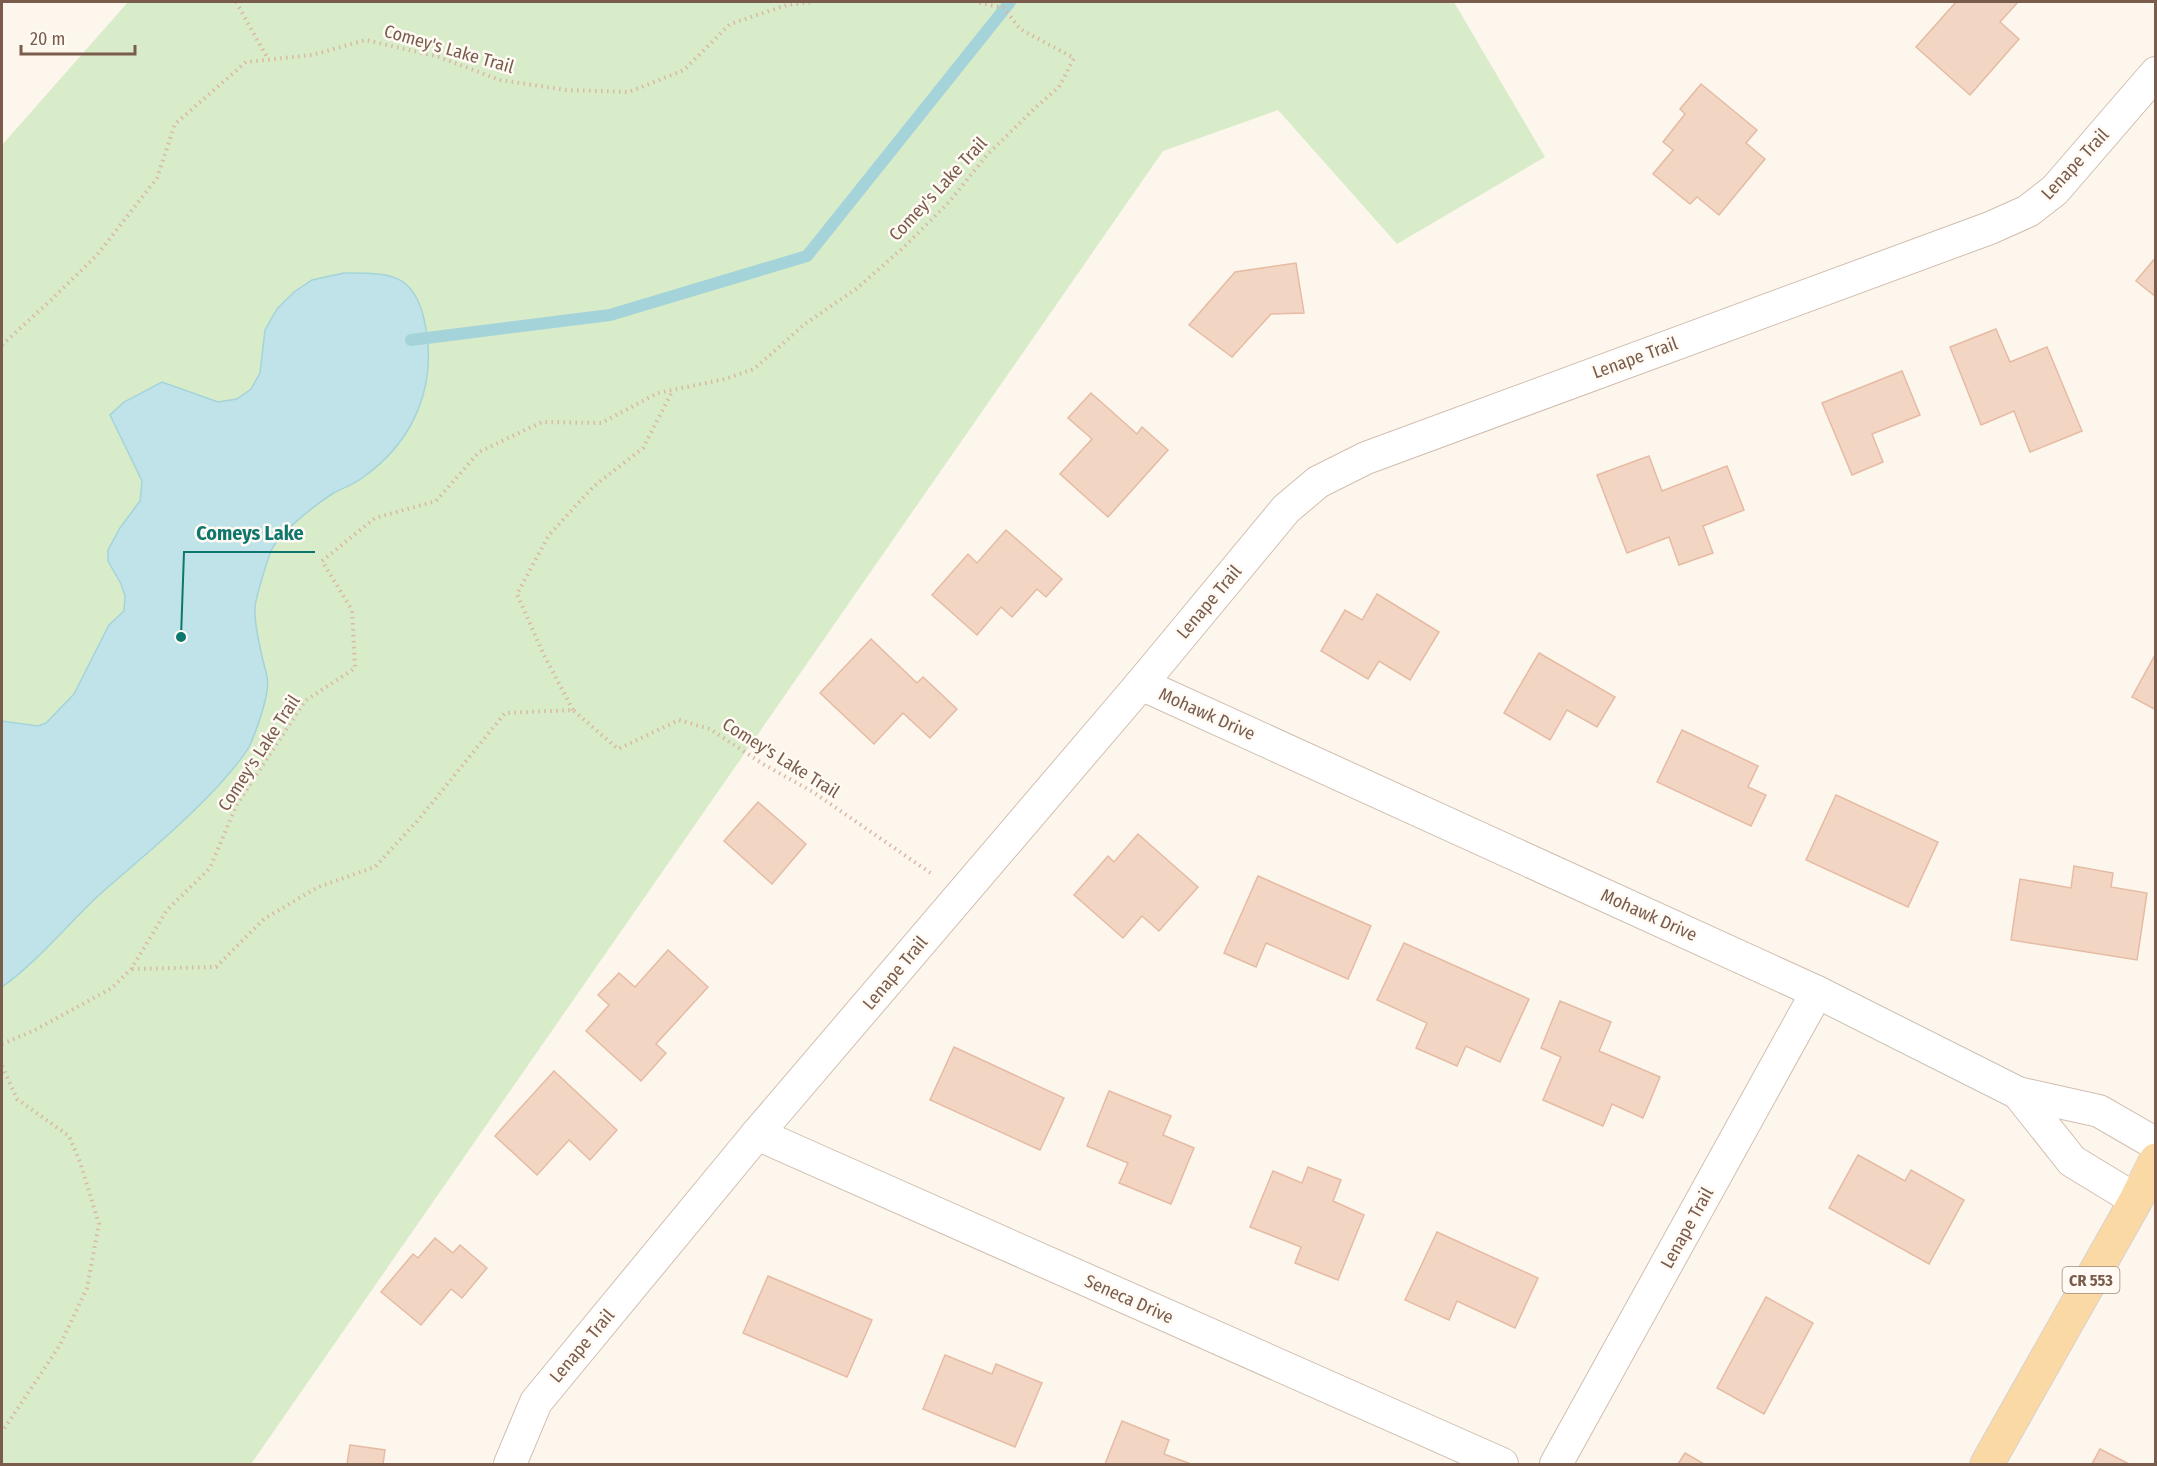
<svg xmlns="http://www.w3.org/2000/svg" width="2157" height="1466" font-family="'Fira Sans Condensed',sans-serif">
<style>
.green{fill:#d8ecc9}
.water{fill:#bfe3e8;stroke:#a5d3da;stroke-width:1.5}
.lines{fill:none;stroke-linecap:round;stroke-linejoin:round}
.stream{stroke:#a5d3da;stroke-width:12}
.building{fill:#f3d5c3;stroke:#e6bba3;stroke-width:1.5}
.street-casing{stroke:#d1beb0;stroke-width:34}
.primary-casing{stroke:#dad1cd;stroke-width:35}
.path{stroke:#d9b8a5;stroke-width:4;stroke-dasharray:1.5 4.5;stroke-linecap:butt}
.street{stroke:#fff;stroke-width:32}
.primary{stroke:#fbd9a5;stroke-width:33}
.labels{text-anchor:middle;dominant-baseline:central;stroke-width:5;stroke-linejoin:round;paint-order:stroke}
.shield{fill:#fffaf3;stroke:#a28b7f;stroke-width:1.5}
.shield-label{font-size:16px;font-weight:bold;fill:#7a5c4d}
.street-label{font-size:18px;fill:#7a5c4d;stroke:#fffaf3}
.leader{fill:none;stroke:#0f766e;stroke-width:2}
.callout-dot{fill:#0f766e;stroke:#fffaf3;stroke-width:2}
.callout-label{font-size:20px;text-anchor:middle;font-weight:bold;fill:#0f766e;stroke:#fffaf3;stroke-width:5;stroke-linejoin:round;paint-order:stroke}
</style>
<rect width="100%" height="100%" fill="#fdf6ec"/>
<!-- green -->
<polygon class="green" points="128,2 1454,2 1545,157 1397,244 1278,110 1163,151 251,1464 2,1464 2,145"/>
<!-- water -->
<path class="water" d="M 344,273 C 386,273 413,271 424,319 C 439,383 415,441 362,478 C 353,485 342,488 332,494 C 315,505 282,531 272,549 C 268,557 255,600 255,608 C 254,623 259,642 262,656 C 266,675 270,677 266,697 C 262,714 256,732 249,747 C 241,761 229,773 219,785 C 182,825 140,859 99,895 C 66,926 38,961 2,987 L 2,721 L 38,726 L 46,723 L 74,694 L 109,625 L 124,611 L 125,596 L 121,584 L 108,561 L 108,550 L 120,528 L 140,501 L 142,481 L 110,415 L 124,402 L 162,382 L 218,402 L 237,399 L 251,389 L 260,373 L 265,330 L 277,309 L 294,292 L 312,280 Z"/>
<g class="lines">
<!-- stream -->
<polyline class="stream" points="411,340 610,315 807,256 1010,2"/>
</g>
<!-- building -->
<g class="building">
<polygon points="1956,2 2018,2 2000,22 2019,39 1970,95 1916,47"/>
<polygon points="1701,84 1757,130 1746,143 1765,159 1719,215 1697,197 1690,204 1653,174 1673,150 1663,142 1685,114 1680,109"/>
<polygon points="2156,257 2156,297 2136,281"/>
<polygon points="1296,263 1304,313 1271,314 1232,357 1189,325 1235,272"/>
<polygon points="1996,329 2010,362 2047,347 2082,431 2030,452 2014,411 1981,425 1950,347"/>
<polygon points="1902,371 1920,415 1872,434 1883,462 1852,475 1822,403"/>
<polygon points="1091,393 1137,434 1142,427 1168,450 1108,517 1060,474 1092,439 1068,418"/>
<polygon points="1649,456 1662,491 1727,466 1744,510 1703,526 1713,553 1679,565 1669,537 1627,553 1597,475"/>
<polygon points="1006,530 1062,579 1046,597 1037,589 1012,617 1001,607 977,635 932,595 968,554 977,563"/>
<polygon points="1377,594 1439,632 1410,680 1379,661 1368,679 1321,651 1345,610 1362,620"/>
<polygon points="871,639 917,683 923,677 957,709 930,738 903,713 874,744 820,693"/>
<polygon points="1539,653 1615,697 1597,727 1567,710 1550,740 1504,713"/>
<polygon points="2156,653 2156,710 2132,697"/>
<polygon points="1682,730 1758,766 1748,787 1766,795 1751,826 1657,782"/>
<polygon points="1836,795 1938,842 1908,907 1806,860"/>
<polygon points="758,802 806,844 772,884 724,841"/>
<polygon points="1138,834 1198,887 1159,931 1142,916 1123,938 1074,895 1108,856 1114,862"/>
<polygon points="2074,866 2113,873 2111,887 2147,893 2137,960 2011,940 2020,879 2071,888"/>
<polygon points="1258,876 1371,926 1348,979 1266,943 1256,967 1224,953"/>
<polygon points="1404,943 1529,999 1500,1062 1466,1046 1457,1066 1416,1048 1427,1023 1377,1000"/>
<polygon points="668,950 708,987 656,1044 666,1053 641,1081 586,1031 609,1005 598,995 619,973 635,987"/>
<polygon points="1560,1001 1611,1022 1599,1051 1660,1077 1643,1118 1612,1104 1603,1126 1543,1100 1561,1057 1541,1048"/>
<polygon points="954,1047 1064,1098 1040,1150 930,1100"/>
<polygon points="554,1071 617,1130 590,1160 569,1140 537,1175 495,1136"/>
<polygon points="1109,1091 1171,1116 1163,1135 1194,1148 1171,1204 1119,1183 1128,1163 1087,1146"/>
<polygon points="1858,1155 1905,1181 1911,1170 1964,1200 1929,1264 1829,1208"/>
<polygon points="1308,1167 1341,1180 1333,1201 1364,1215 1338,1280 1295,1263 1301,1247 1250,1227 1273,1171 1302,1183"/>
<polygon points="1437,1232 1538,1278 1515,1328 1457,1301 1449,1320 1405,1300"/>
<polygon points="435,1238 453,1253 460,1245 487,1268 462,1298 451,1289 421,1325 381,1292 413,1254 418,1258"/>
<polygon points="768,1276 872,1320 847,1377 743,1333"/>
<polygon points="1766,1297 1813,1323 1764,1414 1717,1388"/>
<polygon points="945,1355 992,1374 996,1364 1042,1383 1015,1447 923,1409"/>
<polygon points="1122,1421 1169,1440 1164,1454 1191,1464 1105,1464"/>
<polygon points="350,1445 385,1450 383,1464 347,1464"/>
<polygon points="2100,1449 2129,1464 2092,1464"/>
<polygon points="1685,1453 1704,1464 1678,1464"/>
</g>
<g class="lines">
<defs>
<g id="street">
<polyline points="1141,684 1817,992 2018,1093 2099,1111 2156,1144"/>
<polyline points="2018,1093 2072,1161 2136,1200"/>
<polyline points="757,1134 1502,1464"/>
<polyline points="510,1464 536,1402 757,1134 1141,684 1286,509 1318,482 1366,458 1990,228 2028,211 2055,190 2156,73"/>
<polyline points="1556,1464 1817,992"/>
</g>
<polyline id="primary" points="1987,1464 2136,1200 2156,1160"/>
</defs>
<!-- street casing -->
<use href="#street" class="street-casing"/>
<!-- primary casing -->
<use href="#primary" class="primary-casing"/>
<!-- path -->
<g class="path">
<polyline points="236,2 268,59"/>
<polyline points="2,345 51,300 97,255 157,178 175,124 246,62 312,55 366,40 439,57 500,80 566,90 629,92 684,70 730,24 787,5 814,2"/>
<polyline points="573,710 543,653 517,594 549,535 593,487 643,448 673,390"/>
<polyline points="132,969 216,967 264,919 318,887 375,867 419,819 505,713 573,710 618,749 679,720 710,729 763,764 813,792 932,874"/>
<polyline points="2,1044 35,1030 112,988 131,969 167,910 210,868 236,806 305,701 355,668 352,610 322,561 375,518 436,501 479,452 542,422 601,423 658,393 725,379 754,369 805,324 856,289 903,248 949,202 987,155 1035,108 1059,87 1074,58 1020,29 1004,8 975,2"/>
<polyline points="2,1066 17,1099 69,1136 80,1162 99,1224 87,1288 60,1345 2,1432"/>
</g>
<!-- street -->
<use href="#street" class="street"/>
<!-- primary -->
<use href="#primary" class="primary"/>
</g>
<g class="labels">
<!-- shield labels -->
<rect class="shield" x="2062.5" y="1267" width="57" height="26" rx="4.5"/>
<g class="shield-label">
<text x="2091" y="1280">CR 553</text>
</g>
<!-- street labels -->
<g class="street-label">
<text transform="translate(449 49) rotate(16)">Comey's Lake Trail</text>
<text transform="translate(2075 164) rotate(-47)">Lenape Trail</text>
<text transform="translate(938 189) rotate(-47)">Comey's Lake Trail</text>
<text transform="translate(1635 358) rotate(-20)">Lenape Trail</text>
<text transform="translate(1209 602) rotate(-50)">Lenape Trail</text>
<text transform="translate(1207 714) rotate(24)">Mohawk Drive</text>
<text transform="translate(259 753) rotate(-57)">Comey's Lake Trail</text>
<text transform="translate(781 758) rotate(32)">Comey's Lake Trail</text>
<text transform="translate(1649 915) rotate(24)">Mohawk Drive</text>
<text transform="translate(895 973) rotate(-50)">Lenape Trail</text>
<text transform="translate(1687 1228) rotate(-61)">Lenape Trail</text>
<text transform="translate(1129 1299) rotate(24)">Seneca Drive</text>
<text transform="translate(582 1346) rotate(-50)">Lenape Trail</text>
</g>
</g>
<!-- callouts -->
<path class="leader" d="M181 637L184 552H315"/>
<circle class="callout-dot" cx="181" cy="637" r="6"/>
<g class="callout-label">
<text x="250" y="540">Comeys Lake</text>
</g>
<!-- border -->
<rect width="2157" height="1466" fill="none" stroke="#7a5c4d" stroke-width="6"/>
<!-- scale -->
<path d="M21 45v9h114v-9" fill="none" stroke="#7a5c4d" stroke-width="3"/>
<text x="30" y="45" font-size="18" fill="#7a5c4d" stroke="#fffaf3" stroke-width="4.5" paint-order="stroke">20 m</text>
</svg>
